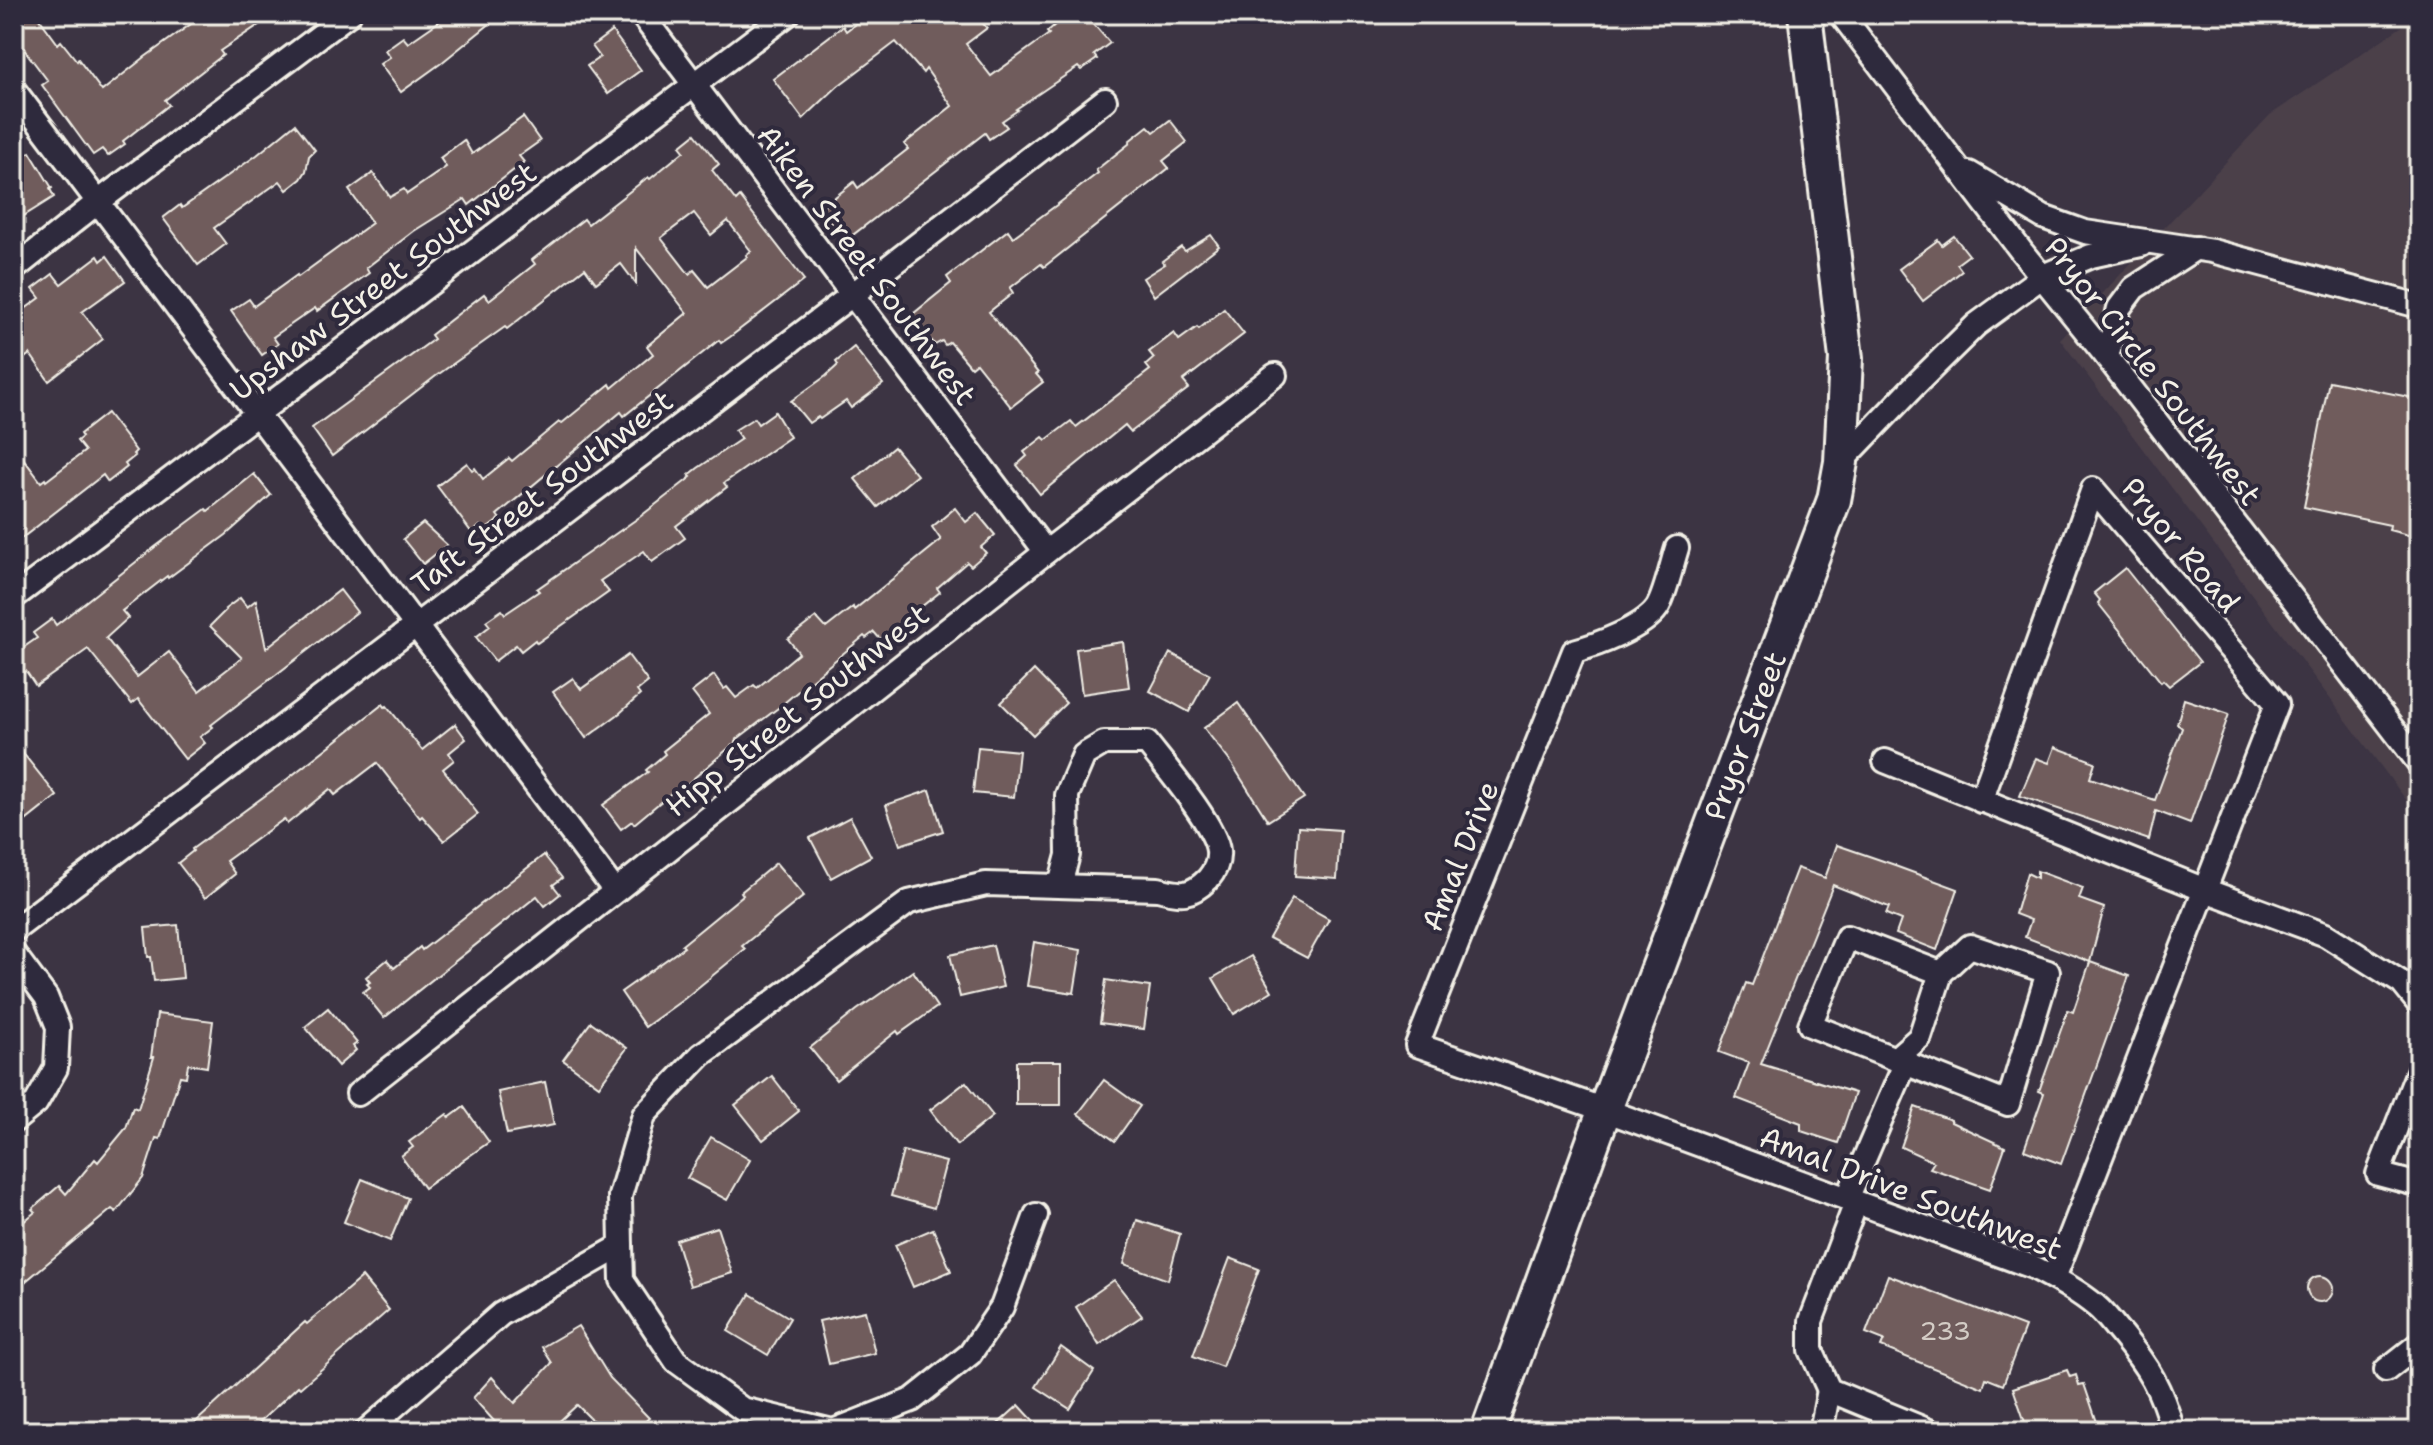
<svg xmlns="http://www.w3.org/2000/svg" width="2433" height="1445" font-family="'Shantell Sans',sans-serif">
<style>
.built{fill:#4b404a}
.building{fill:#6f5b5c;stroke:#f4f1e8;stroke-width:2;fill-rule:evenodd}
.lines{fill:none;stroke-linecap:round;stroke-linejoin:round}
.street-casing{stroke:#f4f1e8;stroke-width:28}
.secondary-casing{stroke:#f4f1e8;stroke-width:38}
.street{stroke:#2f2a3d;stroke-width:22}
.secondary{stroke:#2f2a3d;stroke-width:32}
.labels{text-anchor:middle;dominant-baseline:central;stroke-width:8;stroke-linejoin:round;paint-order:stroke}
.number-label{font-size:26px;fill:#d3ccc5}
.street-label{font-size:30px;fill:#f4f1e8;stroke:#2f2a3d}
</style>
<rect width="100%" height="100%" fill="#3c3443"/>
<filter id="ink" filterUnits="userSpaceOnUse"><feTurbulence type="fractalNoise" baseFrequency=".0125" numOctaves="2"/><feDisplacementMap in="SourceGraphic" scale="16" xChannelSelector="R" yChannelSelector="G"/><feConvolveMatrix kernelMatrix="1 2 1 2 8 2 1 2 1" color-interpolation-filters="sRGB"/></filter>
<g filter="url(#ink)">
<!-- built -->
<polygon class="built" points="2419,15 2419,817 2060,339 2270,115"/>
<!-- building -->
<g class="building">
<polygon points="14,14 36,14 58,44 61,41 77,61 78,59 102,91 145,57 205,14 275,14 220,51 223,55 165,100 169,105 123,141 125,144 108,156 102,149 93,155 42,85 48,81 14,36"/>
<polygon points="450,14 502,14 440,64 401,92 380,64 390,57 385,50 403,37 408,43"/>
<polygon points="868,14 975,14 987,28 966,44 991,76 1049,34 1047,32 1067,14 1085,14 1110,43 1094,55 1097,59 1081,70 1078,67 1016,109 1018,110 1002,121 1007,127 989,139 985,133 845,241 820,209 854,182 858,188 908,149 904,144 952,106 926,69 923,73 896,42 838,86 803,119 773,79 843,26 846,31"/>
<polygon points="612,31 641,70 608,94 587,66 600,57 592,46"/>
<polygon points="523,117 540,141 519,156 524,162 469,205 465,199 414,231 366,268 369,273 317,311 315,308 273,337 278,344 262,355 231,311 249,299 254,306 297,275 298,277 372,223 349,190 373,173 390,197 404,189 407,194 446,167 440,158 464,140 472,154"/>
<polygon points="1170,120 1187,142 1163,161 1169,168 1044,267 1041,264 1010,288 1013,293 989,312 1038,373 1036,374 1043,382 1011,407 976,363 971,367 950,342 945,345 942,341 935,345 932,341 928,344 908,318 951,283 947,277 1008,230 1013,237 1058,204 1098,173 1096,170 1130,143 1129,141 1148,126 1154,132"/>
<polygon points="295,124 315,150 309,156 306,171 301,179 287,190 280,181 214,228 226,244 198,265 163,218 180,205 182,208 257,155"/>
<path d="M 695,134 L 719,164 L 712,170 L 736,201 L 740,197 L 804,280 L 730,337 L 721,343 L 719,340 L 624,416 L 621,412 L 497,515 L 500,519 L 484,531 L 480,526 L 472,533 L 437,486 L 467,463 L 472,470 L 475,468 L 483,479 L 509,458 L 512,461 L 559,422 L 561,424 L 610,384 L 612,388 L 653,354 L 647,346 L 687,313 L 636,248 L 636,284 L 621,264 L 596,283 L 585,268 L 507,329 L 505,327 L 436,376 L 332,456 L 312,428 L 434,339 L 431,335 L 484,294 L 489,300 L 535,264 L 532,260 L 584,219 L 588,224 L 648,177 L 650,179 L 684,151 L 680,146 ZM 694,213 L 711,235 L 728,221 L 751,251 L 746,255 L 747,257 L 708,287 L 694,270 L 689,274 L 661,238 Z"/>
<polygon points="30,152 52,188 50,189 54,197 22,217 14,204 14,161"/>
<polygon points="1211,235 1219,246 1154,296 1143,278 1165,264 1162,261 1181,247 1185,251"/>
<polygon points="1954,236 1969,255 1957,264 1962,271 1923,301 1899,269 1938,240 1942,245"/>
<polygon points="98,256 101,261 107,256 125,281 82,312 103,339 49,381 30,354 14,366 14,317 40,298 33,289 53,274 61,284"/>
<polygon points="1224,309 1244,334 1183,381 1189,388 1131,432 1125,425 1040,494 1017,465 1027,456 1024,452 1043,437 1046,440 1071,421 1076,427 1150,370 1146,365 1154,358 1149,352 1174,333 1179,340 1197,327 1199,329"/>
<polygon points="854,347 883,384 851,408 846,401 820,419 818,417 809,423 791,401 826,376 838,365 836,362"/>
<polygon points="2329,381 2419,399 2419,517 2416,517 2412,536 2389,530 2390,525 2304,507"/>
<polygon points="775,412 790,437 724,483 727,487 676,526 685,538 652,562 644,551 600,581 609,592 537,643 535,640 521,651 516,645 495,661 476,637 490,626 486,621 502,610 505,614 539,591 537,589 641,516 691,477 689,475 698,468 741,439 735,430 754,418 758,424"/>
<polygon points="107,413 136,451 133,454 135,456 125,464 127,467 108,482 103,475 22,538 14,528 14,446 41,482 45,479 46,481 85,451 77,441 82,437 80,434"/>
<polygon points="894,447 917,475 878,507 855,479"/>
<polygon points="254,474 271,495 226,535 168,578 167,576 122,611 128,618 106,638 137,677 169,652 199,691 242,658 210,626 226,610 225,609 240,598 247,607 256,600 266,648 340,590 357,612 211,725 213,727 200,737 205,743 185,759 138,699 132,704 88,649 36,686 26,671 14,678 14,654 37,638 33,633 52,619 56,625 155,547 206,509 208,511"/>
<polygon points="955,508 966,522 977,513 995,535 981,547 986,553 971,566 967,562 937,588 940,592 880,639 874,632 866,638 864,636 778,708 736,740 737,741 679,791 676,789 634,824 632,821 621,829 603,805 648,772 646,770 665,754 663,751 709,714 692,692 714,675 724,689 727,687 736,698 754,685 757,688 799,653 788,639 816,617 826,628 853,607 854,610 941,540 932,527"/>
<polygon points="423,523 447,545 423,564 403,539"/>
<polygon points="2125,568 2200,662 2169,686 2163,680 2161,682 2098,603 2100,600 2094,593"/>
<polygon points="1123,642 1129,687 1082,694 1076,649"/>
<polygon points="1170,653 1210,674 1189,712 1150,691"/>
<polygon points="628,655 648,682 637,691 640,695 620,713 586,738 553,692 573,678 581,689"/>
<polygon points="1034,670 1066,703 1033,735 1001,703"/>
<polygon points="2184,699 2229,714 2190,824 2156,811 2149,840 2020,796 2036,758 2049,763 2055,747 2095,762 2090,778 2155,800 2182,728 2177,724"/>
<polygon points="1238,703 1304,798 1268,821 1232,764 1204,728"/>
<polygon points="383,704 385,707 387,706 422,750 455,724 466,739 449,753 454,760 443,769 478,814 444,841 422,816 420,818 377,763 335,795 330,789 287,824 284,819 226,861 235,874 205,898 178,863 193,851 192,849 281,784"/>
<polygon points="14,742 57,796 23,823 14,812"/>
<polygon points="978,747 1019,751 1014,797 973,793"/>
<polygon points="930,790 943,831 900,845 886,805"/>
<polygon points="850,817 871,856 831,878 810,838"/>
<polygon points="1298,827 1340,830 1337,879 1295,876"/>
<polygon points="1837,845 1895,865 1895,866 1958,889 1937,950 1896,934 1901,920 1886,914 1889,907 1833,885 1761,1064 1855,1093 1838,1143 1801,1131 1801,1123 1736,1098 1749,1063 1719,1052 1746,983 1752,985 1797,868 1825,878"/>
<polygon points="544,855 562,878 553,885 560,894 545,906 537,896 384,1018 363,992 370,987 367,984 370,982 366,977 387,960 394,968 420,947 422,950"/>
<polygon points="776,863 804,896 742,946 745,949 684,999 645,1027 621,992 684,947 682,945 743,895 741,892"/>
<polygon points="2037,871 2083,888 2079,899 2104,908 2090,962 2025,937 2031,920 2015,914 2027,873 2037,878"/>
<polygon points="1292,898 1329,919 1307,958 1269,938"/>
<polygon points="178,925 183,978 154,981 151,957 148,957 145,928"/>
<polygon points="1034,942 1081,950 1074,993 1027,986"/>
<polygon points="993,945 1003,987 960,997 950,955"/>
<polygon points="1251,956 1272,991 1234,1014 1213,978"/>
<polygon points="2090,962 2129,976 2061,1164 2024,1150 2044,1093 2039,1091 2068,1010 2073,1012"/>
<polygon points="913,971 937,1007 899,1034 897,1031 836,1080 810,1048 857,1010"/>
<polygon points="1106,980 1150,987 1144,1029 1100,1023"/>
<polygon points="328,1008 357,1043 353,1046 356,1050 338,1066 305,1027"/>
<polygon points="157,1014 213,1021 207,1067 188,1064 186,1077 180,1076 160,1139 156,1138 143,1178 116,1212 112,1209 14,1291 14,1230 35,1212 32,1209 59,1186 66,1194 95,1159 98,1162 126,1128 133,1107 138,1109 154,1057 151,1057"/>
<polygon points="591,1022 627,1048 599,1086 563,1060"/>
<rect x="1016" y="1061" width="45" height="44"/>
<polygon points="772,1076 799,1111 763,1140 735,1105"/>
<polygon points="1104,1080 1140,1106 1115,1141 1078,1114"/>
<polygon points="545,1082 554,1125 507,1134 498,1092"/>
<polygon points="966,1082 993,1116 957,1145 930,1110"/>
<polygon points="464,1107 489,1142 424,1188 401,1156 413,1147 409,1142 447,1114 449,1118"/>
<polygon points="1915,1107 1951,1120 1951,1122 2005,1147 1990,1189 1930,1168 1934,1162 1901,1147"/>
<polygon points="711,1137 750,1160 727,1200 687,1178"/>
<polygon points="903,1151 946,1162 934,1208 891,1196"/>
<polygon points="362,1179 408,1198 390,1241 344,1222"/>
<polygon points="1137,1220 1180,1234 1168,1280 1124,1264"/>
<polygon points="717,1227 732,1273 690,1286 676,1240"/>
<polygon points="933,1229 951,1271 913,1287 895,1245"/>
<polygon points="1230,1258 1259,1269 1222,1367 1193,1356"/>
<polygon points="1888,1275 2025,1327 2003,1385 1986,1378 1983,1388 1881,1347 1884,1340 1866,1333"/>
<circle cx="2320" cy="1289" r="13"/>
<polygon points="362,1277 389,1310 300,1388 298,1386 250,1431 186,1431 305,1322 307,1324"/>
<polygon points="1114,1280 1142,1316 1099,1345 1076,1307"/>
<polygon points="750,1294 790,1318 768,1355 728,1331"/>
<polygon points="865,1311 875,1353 829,1364 819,1321"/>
<polygon points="578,1326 610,1378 649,1418 635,1431 603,1431 577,1405 549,1431 503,1431 473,1398 492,1377 515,1403 552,1363 542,1347"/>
<polygon points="1061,1347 1094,1371 1070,1409 1036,1387"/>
<polygon points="2067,1370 2070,1377 2076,1375 2079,1385 2084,1384 2100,1431 2028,1431 2013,1388"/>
<polygon points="1019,1405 1043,1431 990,1431"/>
</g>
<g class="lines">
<defs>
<g id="street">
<polyline points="641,14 1046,552"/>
<polyline points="1841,14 2022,252 2107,357 2419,763"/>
<polyline points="14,90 615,891"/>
<polyline points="1969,173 2043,217 2085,232 2212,251 2419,306"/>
<polyline points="14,269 98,202 349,14"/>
<polyline points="2107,357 2119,308 2134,288 2196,248"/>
<polyline points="1841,462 1916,384 1976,325 2043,276 2091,256 2141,245"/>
<path d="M 1677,548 C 1672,563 1665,596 1657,608 C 1643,628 1597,645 1574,651 L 1417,1045 L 1605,1110 L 2033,1267 C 2055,1279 2077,1290 2096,1306 C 2106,1314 2113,1325 2121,1334 C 2149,1368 2161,1388 2173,1431"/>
<polyline points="14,597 788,14"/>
<polyline points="1885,761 2205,890 2326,935 2402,983 2419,1004"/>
<polyline points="1981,801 2093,489 2277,704 2054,1278"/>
<polyline points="14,930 852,295 1105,100"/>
<polyline points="14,954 46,997 58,1027 56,1068 36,1103 14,1121"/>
<polyline points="1895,1059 1920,1037 1941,973 1970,946 2048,972 2008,1104 1810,1025 1847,937 1941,973"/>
<polyline points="2419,1069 2378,1174 2419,1185"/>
<polyline points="358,1094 1046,552 1275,375"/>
<polyline points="1847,1199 1905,1064"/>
<polyline points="1856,1203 1811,1321 1811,1350 1829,1390 1929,1431"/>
<polyline points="621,1246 622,1280 676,1361 742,1409 833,1431 912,1400 970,1354 1002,1307 1036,1215"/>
<polyline points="2386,1370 2419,1344"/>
<path d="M 366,1431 L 501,1314 L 621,1246 L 620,1196 L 644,1115 L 701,1055 L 909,902 L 986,884 L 1158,889 C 1181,895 1190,897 1208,879 C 1215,871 1219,862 1218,851 C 1216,826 1164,765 1147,743 L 1104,743 L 1084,755 L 1067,795 L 1068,855 L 1060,885"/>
<polyline points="1821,1431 1829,1390"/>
</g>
<polyline id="secondary" points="1488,1431 1595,1136 1834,500 1841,462 1846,358 1805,14"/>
</defs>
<!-- street casing -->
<use href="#street" class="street-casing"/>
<!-- secondary casing -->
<use href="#secondary" class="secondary-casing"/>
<!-- street -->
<use href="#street" class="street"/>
<!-- secondary -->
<use href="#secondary" class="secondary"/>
</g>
</g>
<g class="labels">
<!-- number labels -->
<g class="number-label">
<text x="1945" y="1330">233</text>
</g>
<!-- street labels -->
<g class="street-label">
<text transform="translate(867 265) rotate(53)">Aiken Street Southwest</text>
<text transform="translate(383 281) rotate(-37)">Upshaw Street Southwest</text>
<text transform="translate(2153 371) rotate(52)">Pryor Circle Southwest</text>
<text transform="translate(542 492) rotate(-37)">Taft Street Southwest</text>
<text transform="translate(2181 545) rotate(50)">Pryor Road</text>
<text transform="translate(797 710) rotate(-38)">Hipp Street Southwest</text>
<text transform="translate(1745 736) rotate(-69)">Pryor Street</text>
<text transform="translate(1460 856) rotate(-68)">Amal Drive</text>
<text transform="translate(1911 1193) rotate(21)">Amal Drive Southwest</text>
</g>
</g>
<!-- margin -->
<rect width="2433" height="1445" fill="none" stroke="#2f2a3d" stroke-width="48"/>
<rect x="24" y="24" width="2385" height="1397" fill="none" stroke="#f4f1e8" stroke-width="3" filter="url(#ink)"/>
</svg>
